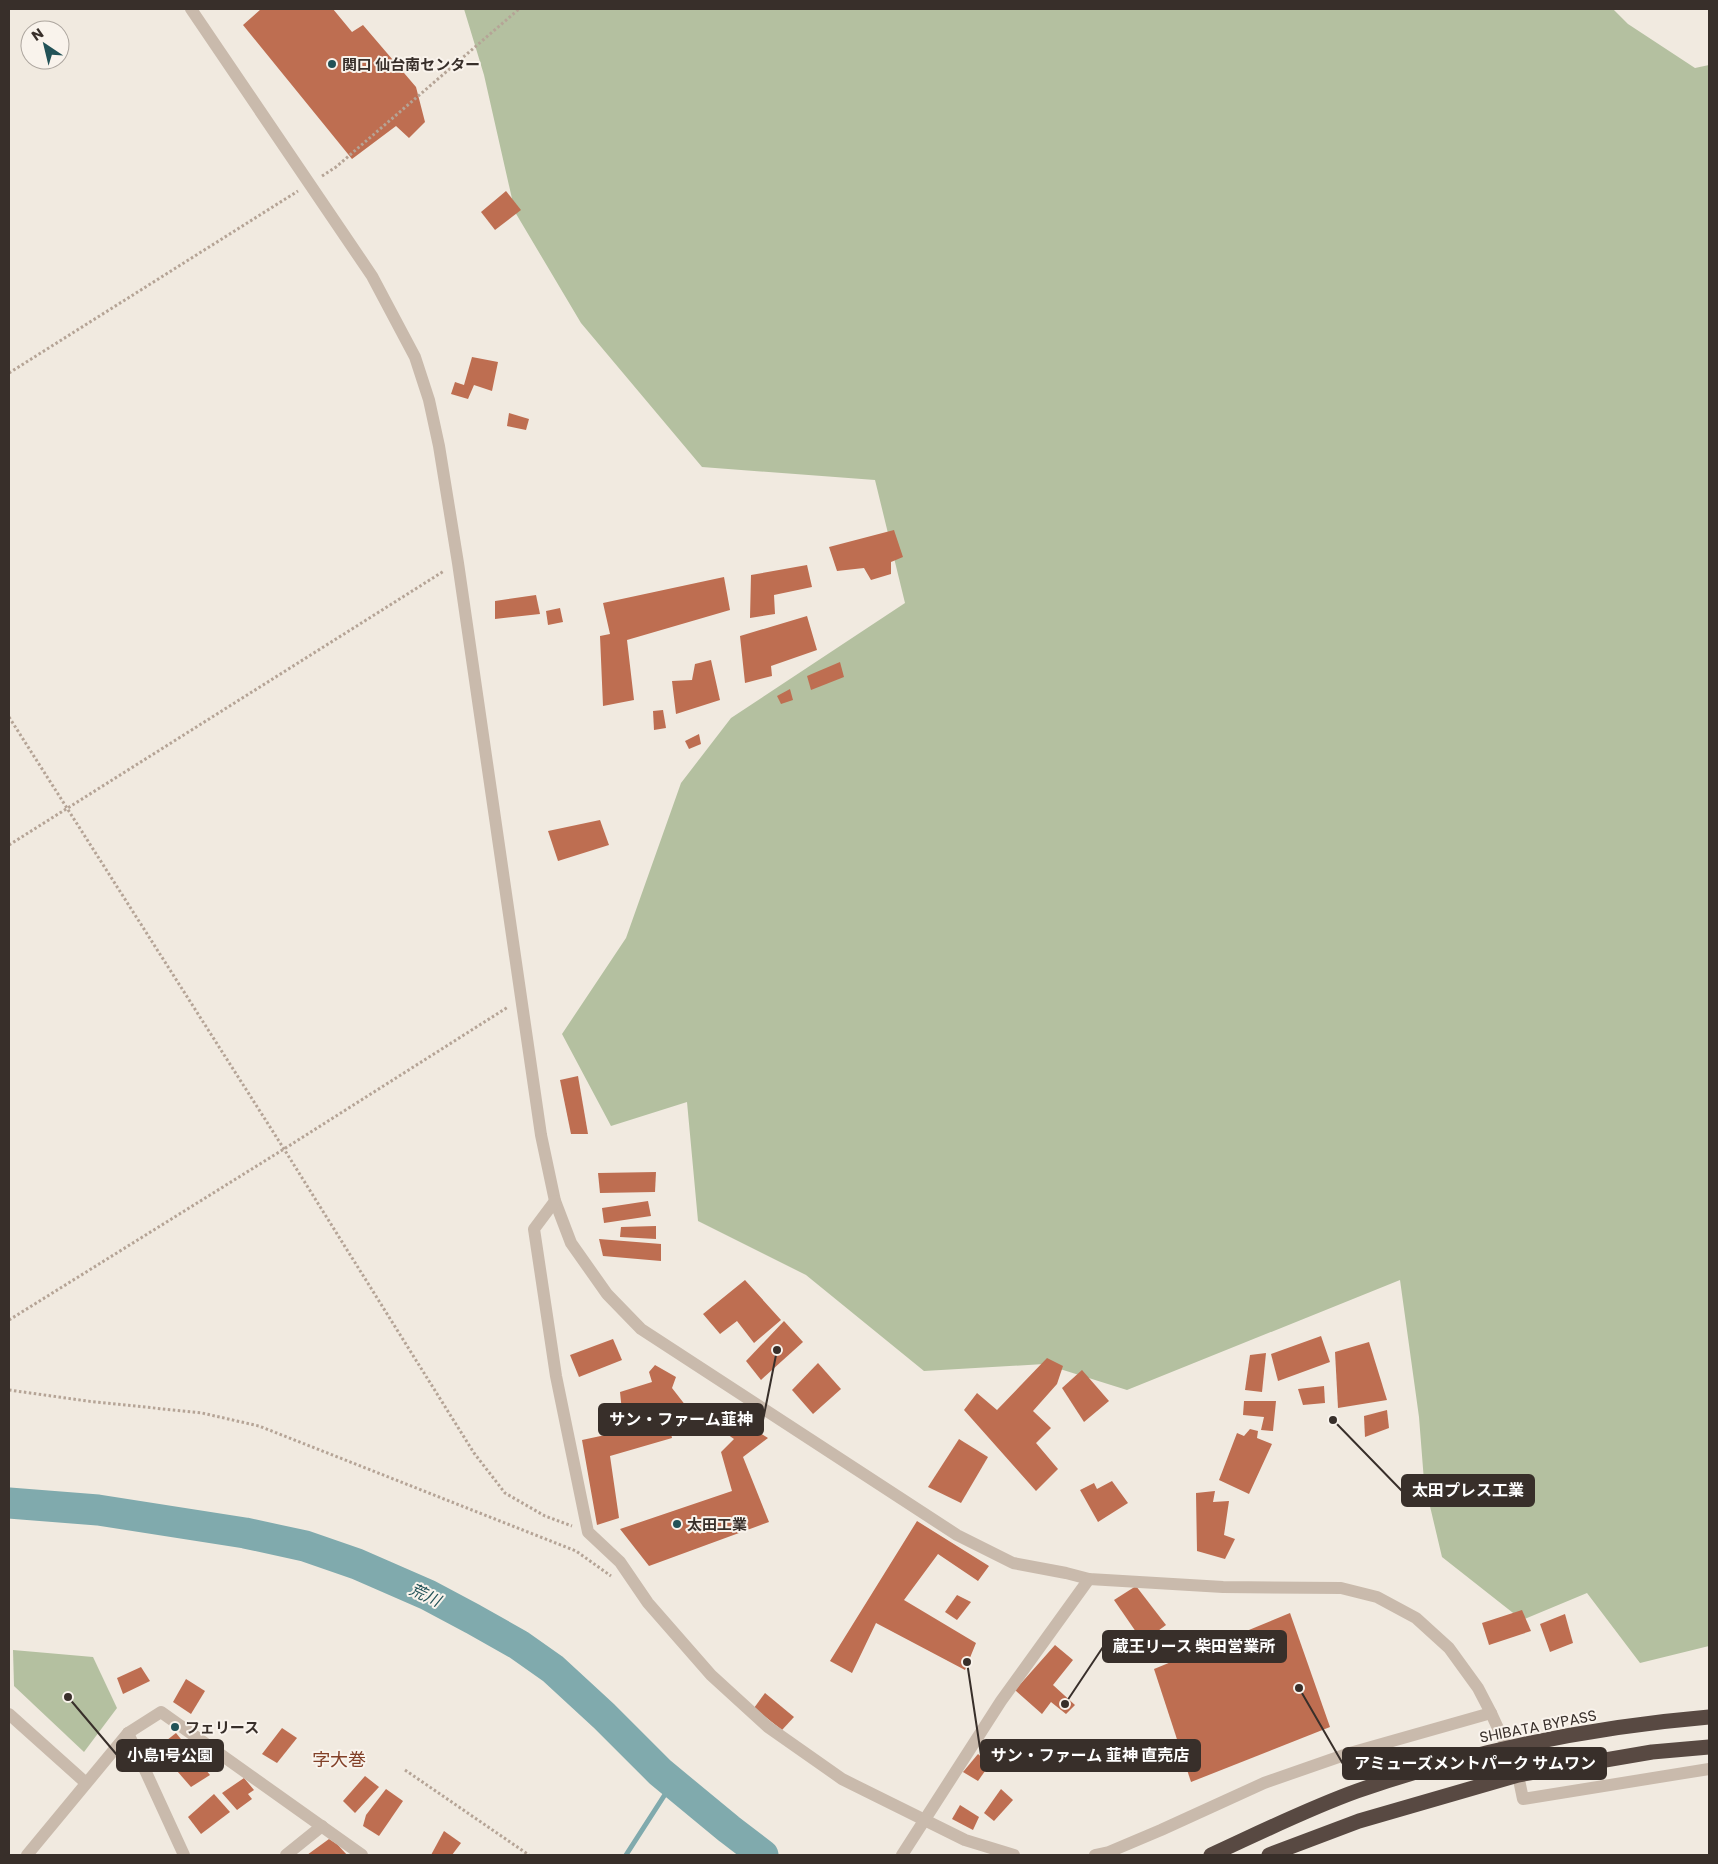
<svg xmlns="http://www.w3.org/2000/svg" width="1718" height="1864" font-family="Poppins,'Noto Sans JP',sans-serif">
<style>
.green{fill:#b4c0a0}
.lines{fill:none;stroke-linecap:round;stroke-linejoin:round}
.stream{stroke:#80aaad;stroke-width:5}
.river{stroke:#80aaad;stroke-width:31}
.building{fill:#be6e51}
.path{stroke:#b5a496;stroke-width:3;stroke-dasharray:2.5 2.5;stroke-linecap:butt}
.minor{stroke:#c9baac;stroke-width:12}
.highway{stroke:#584942;stroke-width:15}
.poi-dot{fill:#225257;stroke:#f9f3ec;stroke-width:2}
.labels{text-anchor:middle;dominant-baseline:central;stroke-width:4;stroke-linejoin:round;paint-order:stroke}
.poi-label{font-size:15px;font-weight:bold;fill:#382f2a;stroke:#f9f3ec;text-anchor:start}
.street-label{font-size:15px;fill:#382f2a;stroke:#f9f3ec}
.water-label{font-size:16px;font-style:italic;fill:#225257;stroke:#f9f3ec}
.quarter-label{font-size:18px;fill:#824028;stroke:#f9f3ec}
.leader{fill:none;stroke:#382f2a;stroke-width:2}
.callout-dot{fill:#382f2a;stroke:#f9f3ec;stroke-width:2}
.callout{fill:#382f2a;stroke:#382f2a;stroke-width:2}
.callout-label{font-size:16px;text-anchor:middle;font-weight:bold;fill:#fff}
</style>
<rect width="100%" height="100%" fill="#f1eae0"/>
<!-- green -->
<g class="green">
<polygon points="464,9 1613,9 1628,24 1695,68 1709,65 1709,1646 1640,1663 1587,1593 1522,1620 1442,1557 1424,1481 1419,1417 1400,1280 1127,1390 1044,1364 924,1371 806,1275 698,1221 687,1102 611,1126 562,1034 626,938 681,783 731,718 905,603 875,480 702,467 581,323 515,212 484,75"/>
<polygon points="13,1650 93,1657 117,1708 84,1752 14,1686"/>
</g>
<g class="lines">
<!-- stream -->
<polyline class="stream" points="626,1855 673,1782"/>
<!-- river -->
<polyline class="river" points="9,1503 98,1510 245,1533 305,1546 357,1564 428,1595 473,1619 519,1645 553,1669 604,1716 660,1772 729,1829 763,1855"/>
</g>
<!-- building -->
<g class="building">
<polygon points="261,9 333,9 352,32 363,25 416,87 425,122 409,138 396,126 352,159 243,25"/>
<polygon points="506,191 521,210 495,230 481,212"/>
<polygon points="472,357 498,362 492,391 474,385 468,399 451,394 455,382 464,385"/>
<polygon points="509,413 529,419 526,430 507,426"/>
<polygon points="894,530 903,557 891,562 891,574 871,580 864,568 837,571 829,547"/>
<polygon points="807,565 812,587 774,595 775,614 750,618 751,575"/>
<polygon points="724,577 730,610 627,640 634,700 603,706 600,636 610,634 603,603"/>
<polygon points="536,595 540,614 495,619 495,601"/>
<polygon points="560,608 563,622 548,625 546,611"/>
<polygon points="807,616 817,650 771,666 772,676 745,683 740,636"/>
<polygon points="711,660 720,700 676,714 672,681 692,680 695,664"/>
<polygon points="840,662 844,677 811,690 807,676"/>
<polygon points="790,689 793,700 781,704 777,696"/>
<polygon points="663,710 666,728 654,730 653,711"/>
<polygon points="699,734 701,744 689,749 685,741"/>
<polygon points="600,820 609,845 558,861 548,831"/>
<polygon points="578,1076 588,1134 571,1134 560,1080"/>
<polygon points="656,1172 655,1192 600,1193 598,1173"/>
<polygon points="648,1201 651,1216 604,1223 602,1208"/>
<polygon points="656,1226 656,1239 620,1237 621,1227"/>
<polygon points="599,1239 661,1244 661,1261 603,1256"/>
<polygon points="745,1280 781,1320 754,1343 737,1321 720,1334 703,1314"/>
<polygon points="784,1321 803,1342 761,1380 746,1361"/>
<polygon points="1321,1336 1330,1362 1278,1381 1271,1354"/>
<polygon points="613,1339 622,1360 579,1377 570,1355"/>
<polygon points="1369,1342 1387,1400 1338,1408 1335,1352"/>
<polygon points="1266,1353 1262,1392 1245,1390 1250,1355"/>
<polygon points="1047,1358 1063,1366 1057,1384 1033,1411 1051,1428 1036,1443 1058,1469 1036,1491 964,1410 977,1393 997,1410"/>
<polygon points="818,1363 841,1389 813,1414 792,1390"/>
<polygon points="655,1365 676,1377 672,1388 686,1406 669,1424 672,1438 610,1456 619,1518 597,1525 582,1440 624,1431 620,1392 652,1382 649,1372"/>
<polygon points="1082,1370 1109,1401 1084,1422 1062,1388"/>
<polygon points="1324,1386 1325,1403 1303,1405 1298,1389"/>
<polygon points="1244,1401 1276,1401 1273,1431 1261,1430 1264,1417 1243,1415"/>
<polygon points="712,1404 768,1438 743,1457 769,1522 649,1566 620,1529 732,1491 721,1452 734,1439 704,1418"/>
<polygon points="1387,1410 1389,1428 1365,1437 1364,1416"/>
<polygon points="1250,1429 1258,1431 1257,1438 1272,1444 1249,1494 1219,1480 1237,1433 1244,1436"/>
<polygon points="959,1439 988,1457 961,1503 928,1487"/>
<polygon points="1112,1481 1128,1503 1098,1522 1080,1490 1094,1483 1097,1489"/>
<polygon points="1215,1491 1213,1502 1229,1501 1224,1535 1235,1539 1225,1559 1197,1551 1196,1493"/>
<polygon points="917,1521 989,1566 978,1581 938,1554 904,1600 976,1643 965,1670 876,1623 852,1673 830,1661"/>
<polygon points="1136,1586 1166,1625 1143,1642 1114,1600"/>
<polygon points="957,1595 971,1602 957,1620 945,1612"/>
<polygon points="1522,1610 1531,1631 1489,1645 1482,1623"/>
<polygon points="1290,1613 1330,1727 1191,1782 1154,1669"/>
<polygon points="1565,1614 1573,1643 1550,1652 1540,1624"/>
<polygon points="1055,1645 1073,1660 1053,1685 1075,1705 1066,1714 1051,1702 1042,1714 1015,1690"/>
<polygon points="141,1667 150,1681 123,1694 117,1678"/>
<polygon points="186,1679 205,1691 191,1714 173,1702"/>
<polygon points="765,1693 794,1717 782,1730 754,1708"/>
<polygon points="282,1728 297,1738 277,1763 262,1754"/>
<polygon points="176,1733 210,1775 191,1787 157,1748"/>
<polygon points="978,1754 990,1764 978,1781 963,1772"/>
<polygon points="365,1776 379,1787 355,1813 343,1801"/>
<polygon points="244,1778 254,1790 248,1794 252,1799 237,1810 222,1793"/>
<polygon points="386,1789 403,1801 379,1836 363,1826 366,1815"/>
<polygon points="1001,1789 1013,1800 994,1821 984,1813"/>
<polygon points="214,1794 230,1812 201,1834 188,1817"/>
<polygon points="960,1805 979,1817 973,1830 952,1819"/>
<polygon points="444,1831 461,1843 452,1855 431,1855"/>
<polygon points="329,1839 337,1844 347,1855 307,1855"/>
</g>
<g class="lines">
<!-- path -->
<g class="path">
<polyline points="322,176 336,167 519,9"/>
<polyline points="9,373 298,191"/>
<polyline points="9,717 284,1149 474,1453 505,1493 545,1516 572,1526"/>
<polyline points="9,845 444,571"/>
<polyline points="9,1320 284,1149 508,1007"/>
<polyline points="9,1390 87,1401 202,1413 259,1426 576,1551 611,1576"/>
<polyline points="405,1770 529,1855"/>
</g>
<!-- minor -->
<g class="minor">
<polyline points="191,9 372,276 415,357 429,400 439,446 458,563 541,1135 555,1201 571,1243 607,1294 641,1329 957,1535 1013,1563 1066,1573 1089,1579 1223,1587 1341,1588 1377,1597 1416,1618 1449,1648 1478,1688 1491,1713 1507,1748 1518,1775 1523,1799 1709,1769"/>
<polyline points="555,1201 534,1229 556,1376 588,1532 620,1562 648,1603 711,1675 768,1727 842,1779 965,1840 1014,1855"/>
<polyline points="9,1714 86,1783"/>
<polyline points="128,1733 184,1855"/>
<polyline points="27,1855 128,1733 161,1712 362,1855"/>
<polyline points="286,1855 322,1826"/>
<polyline points="902,1855 1001,1701 1089,1579"/>
<polyline points="1095,1855 1109,1852 1161,1830 1264,1783 1350,1753 1491,1713"/>
</g>
<!-- highway -->
<g class="highway">
<path d="M 1211,1855 C 1259,1833 1307,1809 1357,1791 C 1469,1752 1591,1727 1709,1717"/>
<polyline points="1269,1855 1359,1821 1518,1775 1652,1752 1709,1747"/>
</g>
</g>
<!-- markers -->
<g class="poi-dot">
<circle cx="332" cy="64" r="5"/>
<circle cx="677" cy="1524" r="5"/>
<circle cx="175" cy="1727" r="5"/>
</g>
<g class="labels">
<!-- poi labels -->
<g class="poi-label">
<text x="342" y="64">関口 仙台南センター</text>
<text x="687" y="1524">太田工業</text>
<text x="185" y="1727">フェリース</text>
</g>
<!-- street labels -->
<g class="street-label">
<text transform="translate(1538 1726) rotate(-11)">SHIBATA BYPASS</text>
</g>
<!-- water labels -->
<g class="water-label">
<text transform="translate(425 1595) rotate(25)">荒川</text>
</g>
<!-- quarter labels -->
<g class="quarter-label">
<text x="339" y="1759">字大巻</text>
</g>
</g>
<!-- callouts -->
<path class="leader" d="M777 1350L763 1420M1333 1420L1402 1491M1065 1704L1103 1647M68 1697L117 1755M967 1662L981 1755M1299 1688L1343 1764"/>
<g class="callout-dot">
<circle cx="777" cy="1350" r="5"/>
<circle cx="1333" cy="1420" r="5"/>
<circle cx="1065" cy="1704" r="5"/>
<circle cx="68" cy="1697" r="5"/>
<circle cx="967" cy="1662" r="5"/>
<circle cx="1299" cy="1688" r="5"/>
</g>
<g class="callout">
<rect x="599" y="1404" width="164" height="31" rx="5"/>
<rect x="1402" y="1475" width="132" height="31" rx="5"/>
<rect x="1103" y="1631" width="183" height="31" rx="5"/>
<rect x="117" y="1740" width="106" height="31" rx="5"/>
<rect x="981" y="1740" width="219" height="31" rx="5"/>
<rect x="1343" y="1748" width="263" height="31" rx="5"/>
</g>
<g class="callout-label">
<text x="681" y="1425">サン・ファーム韮神</text>
<text x="1468" y="1496">太田プレス工業</text>
<text x="1194" y="1652">蔵王リース 柴田営業所</text>
<text x="170" y="1761">小島1号公園</text>
<text x="1090" y="1761">サン・ファーム 韮神 直売店</text>
<text x="1475" y="1769">アミューズメントパーク サムワン</text>
</g>
<!-- border -->
<rect width="1718" height="1864" fill="none" stroke="#382f2a" stroke-width="20"/>
<!-- north arrow -->
<g transform="translate(45 45) rotate(325)"><circle r="24" fill="#f9f3ec" stroke="#aca59e"/>
<path d="M0-4L9 19L0 12L-9 19Z" fill="#225257"/>
<text y="-8" font-size="14" font-weight="bold" text-anchor="middle" fill="#382f2a">N</text>
</g>
</svg>
